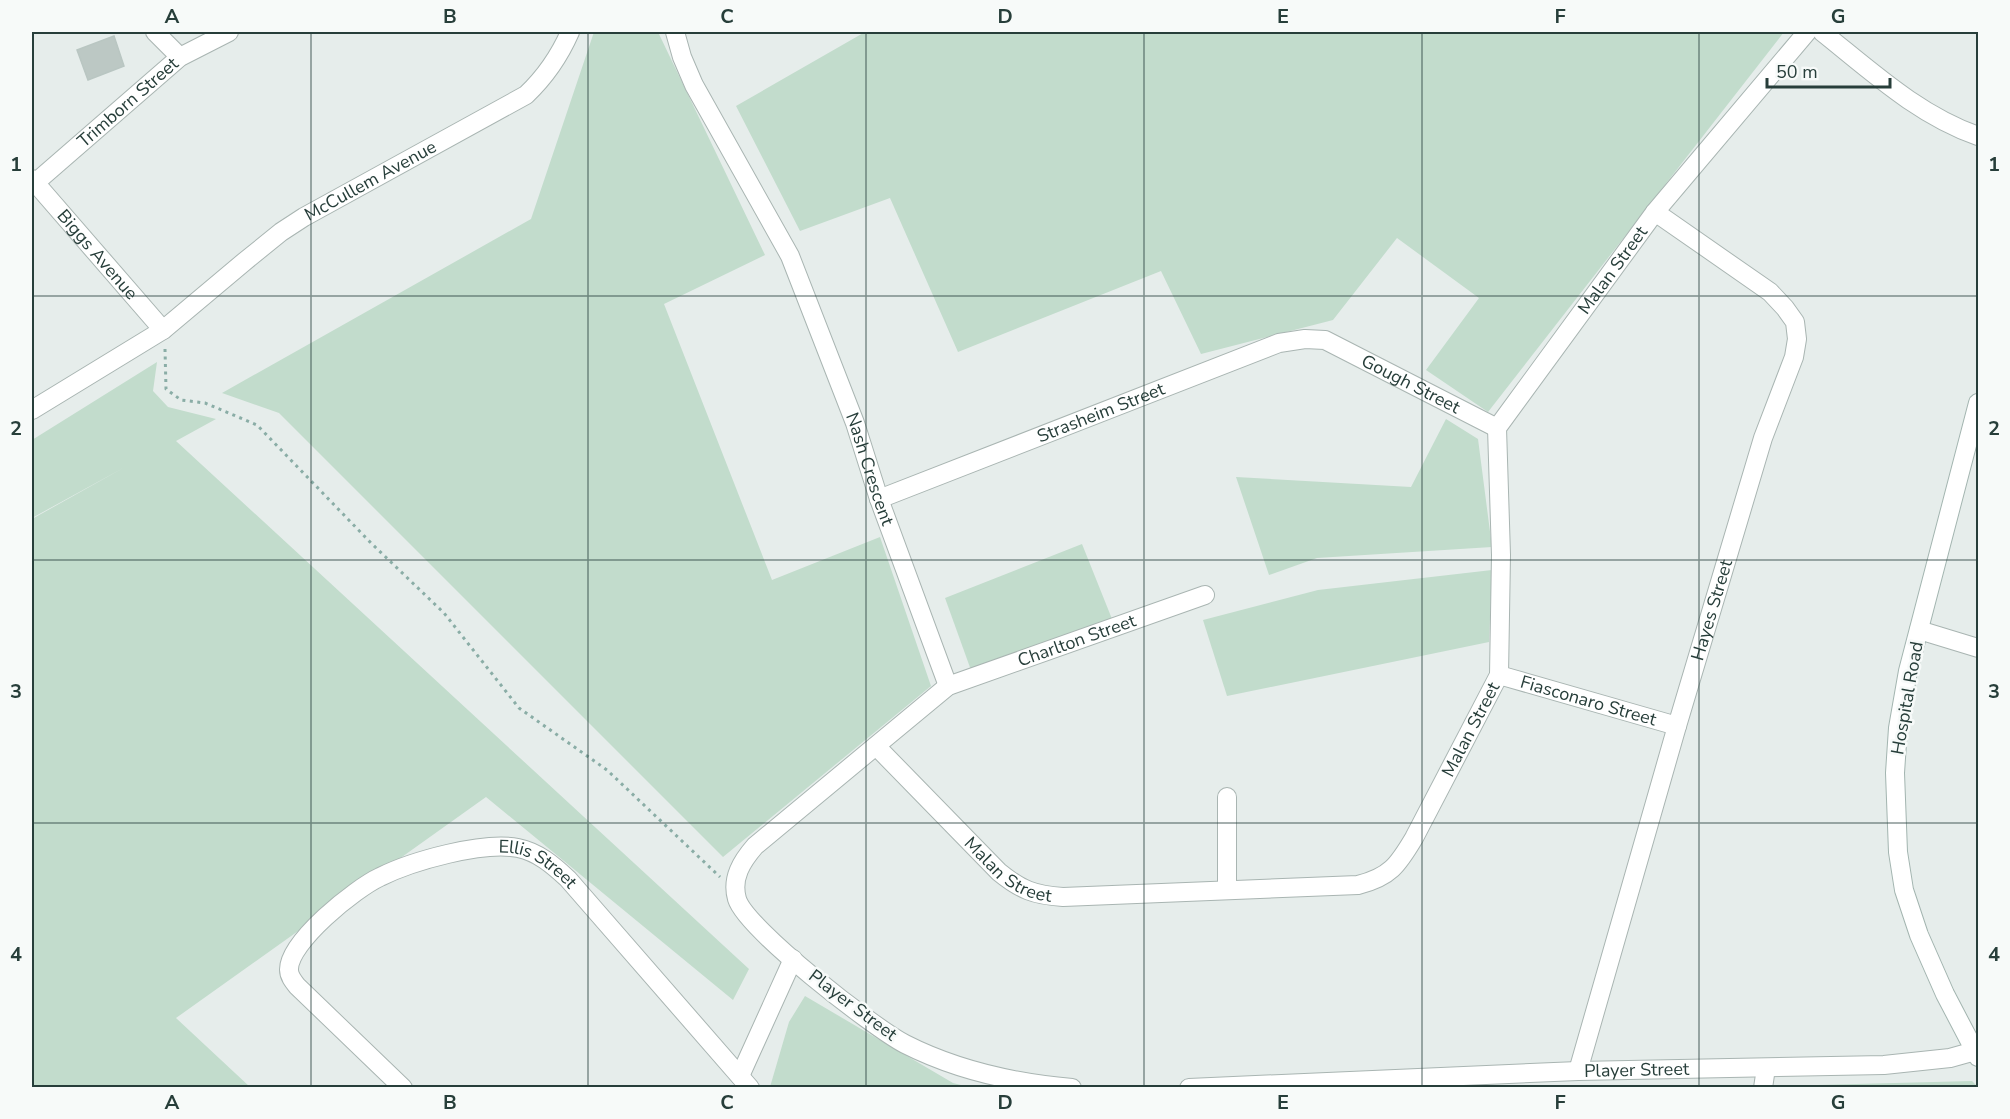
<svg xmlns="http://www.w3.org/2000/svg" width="2010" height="1119" font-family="'Nunito Sans',sans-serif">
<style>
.green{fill:#c2dccc}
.building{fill:#bcc8c4;stroke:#b9c6c2;stroke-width:1.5}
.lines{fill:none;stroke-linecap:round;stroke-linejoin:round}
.minor-casing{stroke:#a9b5b2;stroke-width:20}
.tertiary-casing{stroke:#a9b5b2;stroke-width:20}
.secondary-casing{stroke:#a3b5b0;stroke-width:20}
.path{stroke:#8aada6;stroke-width:3;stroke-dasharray:3 4.5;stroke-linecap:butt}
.minor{stroke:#fff;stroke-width:18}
.tertiary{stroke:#fff;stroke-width:18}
.secondary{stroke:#fff;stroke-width:18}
.grid{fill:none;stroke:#273e3a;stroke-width:1.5;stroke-opacity:0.55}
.labels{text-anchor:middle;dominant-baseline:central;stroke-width:5;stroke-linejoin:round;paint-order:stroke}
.street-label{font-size:18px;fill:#273e3a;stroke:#f7faf9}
.neatline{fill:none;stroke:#273e3a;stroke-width:2}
.grid-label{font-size:20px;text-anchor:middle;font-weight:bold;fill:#273e3a}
</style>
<rect width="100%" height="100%" fill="#e6edeb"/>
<!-- green -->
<g class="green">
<polygon points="594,32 658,32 765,255 664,304 772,580 880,537 931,686 723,857 279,413 222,393 531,219"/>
<polygon points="865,32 1784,32 1488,412 1426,370 1479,298 1397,238 1333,320 1201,354 1161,271 958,352 890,198 800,231 736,106"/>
<polygon points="157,362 153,391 168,407 216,419 176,441 749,969 733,1000 486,797 176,1018 250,1087 32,1087 32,519 125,467 32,518 32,440"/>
<polygon points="1446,419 1478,439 1492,547 1317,558 1269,575 1236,477 1411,487"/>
<polygon points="1082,544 1112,619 972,673 945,598"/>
<polygon points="1492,570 1489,642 1227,696 1203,620 1318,590"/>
<polygon points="805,996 953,1083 969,1087 770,1087 789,1022"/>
<polygon points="1972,1081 1978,1087 1779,1087 1779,1086"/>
</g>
<!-- building -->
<polygon class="building" points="114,36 124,66 88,80 77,50"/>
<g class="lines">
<defs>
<g id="minor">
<polyline points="155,32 180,57"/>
<path id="s1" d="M 675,32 L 682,57 L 694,85 L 790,256 L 855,423 L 879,499 L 948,686"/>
<path id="s2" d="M 32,179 L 163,330"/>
<path id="s3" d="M 35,183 L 180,57 L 229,32"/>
<path id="s4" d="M 32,410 L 163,330 L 244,262 L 281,232 L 304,217 L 526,95 C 546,76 559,57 570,32"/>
<path id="s5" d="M 879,499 L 1279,343 L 1305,339 L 1325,340 L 1497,428"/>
<polyline points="1919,630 1978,648"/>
<path id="s6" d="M 1499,675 L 1677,726"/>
<path id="s7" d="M 876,746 L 999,872 C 1021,890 1034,895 1063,897 L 1358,885 C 1390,877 1398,865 1414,838 L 1499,675 L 1501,555 L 1497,428 L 1655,212 L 1807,32"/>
<polyline points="1227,797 1227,890"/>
<path id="s8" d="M 1578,1071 L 1677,726 L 1763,438 L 1794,357 L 1797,339 L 1795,322 L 1785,308 L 1770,292 L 1655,212"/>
<polyline points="740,1076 793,959"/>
<path id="s9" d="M 403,1088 L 297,986 C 293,981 289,976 289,970 C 288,942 356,888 380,877 C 412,861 483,841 518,848 C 538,852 553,865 568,879 L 750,1088"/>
<path id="s10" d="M 1072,1088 C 1015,1083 956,1070 905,1044 C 874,1028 746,929 737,899 C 731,878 742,861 755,846 L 948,686 L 1205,595"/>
<path id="s11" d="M 1189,1088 L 1578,1071 L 1884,1065 L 1950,1058 L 1975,1051"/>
<polyline points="1763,1088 1766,1068"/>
</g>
<path id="tertiary" d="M 1822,32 C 1871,71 1918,115 1978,136"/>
<polyline id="secondary" points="1978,403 1908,671 1898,728 1895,773 1898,852 1904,890 1919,935 1945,994 1978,1057"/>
</defs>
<!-- minor casing -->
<use href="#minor" class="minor-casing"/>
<!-- tertiary casing -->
<use href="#tertiary" class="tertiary-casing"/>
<!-- secondary casing -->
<use href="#secondary" class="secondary-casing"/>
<!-- path -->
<polyline class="path" points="165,349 166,389 181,400 205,403 257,425 371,543 444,613 519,708 607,770 720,877"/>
<!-- minor -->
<use href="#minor" class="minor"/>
<!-- tertiary -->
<use href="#tertiary" class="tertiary"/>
<!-- secondary -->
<use href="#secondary" class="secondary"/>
</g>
<!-- grid -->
<path class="grid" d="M 311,32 L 311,1088M 588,32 L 588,1088M 866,32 L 866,1088M 1144,32 L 1144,1088M 1422,32 L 1422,1088M 1699,32 L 1699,1088M 32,296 L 1978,296M 32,560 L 1978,560M 32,823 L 1978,823"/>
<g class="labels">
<!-- street labels -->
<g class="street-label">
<text stroke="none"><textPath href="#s3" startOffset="123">Trimborn Street</textPath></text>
<text stroke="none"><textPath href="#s4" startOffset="410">McCullem Avenue</textPath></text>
<text stroke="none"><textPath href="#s2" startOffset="100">Biggs Avenue</textPath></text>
<text stroke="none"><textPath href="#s7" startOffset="1244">Malan Street</textPath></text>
<text stroke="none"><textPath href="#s5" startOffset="572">Gough Street</textPath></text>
<text stroke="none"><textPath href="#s5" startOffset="238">Strasheim Street</textPath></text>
<text stroke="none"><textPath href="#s1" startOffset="480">Nash Crescent</textPath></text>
<text stroke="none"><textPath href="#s8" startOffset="480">Hayes Street</textPath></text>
<text stroke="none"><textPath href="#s10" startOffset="843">Charlton Street</textPath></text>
<text transform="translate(1907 698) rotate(-80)">Hospital Road</text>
<text stroke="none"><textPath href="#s6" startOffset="93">Fiasconaro Street</textPath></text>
<text stroke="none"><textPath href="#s7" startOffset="740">Malan Street</textPath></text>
<text stroke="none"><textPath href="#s7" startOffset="183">Malan Street</textPath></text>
<text stroke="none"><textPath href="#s9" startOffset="466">Ellis Street</textPath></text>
<text transform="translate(853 1005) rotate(37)">Player Street</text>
<text stroke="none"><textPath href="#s11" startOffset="448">Player Street</textPath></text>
</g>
</g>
<!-- border -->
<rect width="2010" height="1119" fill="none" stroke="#f7faf9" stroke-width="66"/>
<!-- scale -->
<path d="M1767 78v9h123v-9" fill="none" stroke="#273e3a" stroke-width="3"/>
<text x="1776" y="78" font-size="18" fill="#273e3a" stroke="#f7faf9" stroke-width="4.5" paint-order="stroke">50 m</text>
<rect x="33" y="33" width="1944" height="1053" class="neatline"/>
<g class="grid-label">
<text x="172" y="23">A</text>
<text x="450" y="23">B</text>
<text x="727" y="23">C</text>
<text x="1005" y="23">D</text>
<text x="1283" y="23">E</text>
<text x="1560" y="23">F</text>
<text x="1838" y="23">G</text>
<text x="16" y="171">1</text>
<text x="1994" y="171">1</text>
<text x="16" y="435">2</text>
<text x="1994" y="435">2</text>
<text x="16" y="698">3</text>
<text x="1994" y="698">3</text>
<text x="16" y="961">4</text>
<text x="1994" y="961">4</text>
<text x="172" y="1109">A</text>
<text x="450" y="1109">B</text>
<text x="727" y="1109">C</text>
<text x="1005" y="1109">D</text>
<text x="1283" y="1109">E</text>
<text x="1560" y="1109">F</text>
<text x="1838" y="1109">G</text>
</g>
</svg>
